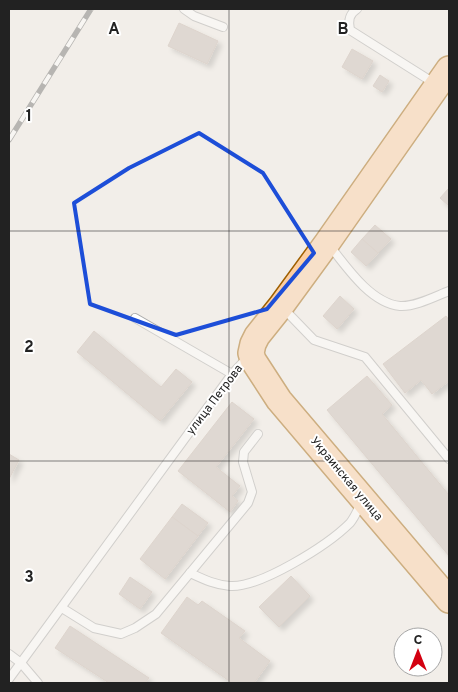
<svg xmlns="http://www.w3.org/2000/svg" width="458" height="692" font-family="Overpass,sans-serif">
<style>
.building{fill:#c7bdb7;stroke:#c4b4aa;filter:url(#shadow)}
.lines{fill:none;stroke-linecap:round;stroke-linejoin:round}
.service-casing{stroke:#a9a9a9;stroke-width:10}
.primary-casing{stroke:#9f5f00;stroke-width:28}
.service{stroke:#fff;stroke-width:8}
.primary{stroke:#fdcfa2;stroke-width:25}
.rail-casing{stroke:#707070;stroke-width:5.5}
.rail{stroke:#fff;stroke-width:4;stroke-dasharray:11;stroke-linecap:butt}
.marked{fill:none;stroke:#1d4ed8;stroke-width:4;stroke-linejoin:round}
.grid{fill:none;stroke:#222;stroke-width:1;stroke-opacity:0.55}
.labels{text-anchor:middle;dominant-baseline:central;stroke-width:4;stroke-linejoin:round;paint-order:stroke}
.street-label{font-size:12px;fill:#222;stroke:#fff}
.grid-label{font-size:16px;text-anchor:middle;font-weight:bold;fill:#222;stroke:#fff;stroke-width:4;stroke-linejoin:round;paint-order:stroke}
</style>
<defs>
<filter id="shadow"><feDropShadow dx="4" dy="4" stdDeviation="2.5" flood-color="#0004"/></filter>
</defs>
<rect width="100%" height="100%" fill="#f2eee9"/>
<!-- building -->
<g class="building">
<polygon points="179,23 218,41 207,64 168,46"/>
<polygon points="352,49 373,61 362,79 342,67"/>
<polygon points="380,75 389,81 382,92 373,86"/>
<polygon points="449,188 449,206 440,198"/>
<polygon points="375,225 391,239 378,253 362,239"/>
<polygon points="362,239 378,253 366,266 351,252"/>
<polygon points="340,296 354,309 337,329 323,316"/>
<polygon points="446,316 449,320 449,381 432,394 421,380 405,393 383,364"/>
<polygon points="94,331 161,387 176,369 192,382 160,421 77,352"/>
<polygon points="367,376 392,405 382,414 449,495 449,556 327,410"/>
<polygon points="232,402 254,419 216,467 240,486 232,496 238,501 230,512 178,471"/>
<polygon points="9,454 19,460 9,479"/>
<polygon points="182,504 208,523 198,536 172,517"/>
<polygon points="172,517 198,536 165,579 140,559"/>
<polygon points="291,576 310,596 279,627 259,607"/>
<polygon points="130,577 152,592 140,609 119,594"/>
<polygon points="187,597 198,605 202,601 245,631 239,638 270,661 254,683 232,683 161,633"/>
<polygon points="70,626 149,678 145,683 109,683 55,648"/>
</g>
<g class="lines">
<defs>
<g id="service">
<polyline points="184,9 194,16 223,27"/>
<path d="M 357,9 C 349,14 348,21 350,30 L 434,83"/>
<path d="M 330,246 C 347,268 371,303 400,306 C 415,307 436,296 449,291"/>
<polyline points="283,308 314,340 365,357 449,459"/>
<polyline points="135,318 232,374"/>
<path d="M 190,573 C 203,579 215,585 230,586 C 260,588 328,545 350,523 C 355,517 358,509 361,503"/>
<polyline points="62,608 94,628 121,634 135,628 156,614 248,503 252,492 243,462 244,452 258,434"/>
<polyline points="9,654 21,663 38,683"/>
<polyline points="9,679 232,374 247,358"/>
</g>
<polyline id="primary" points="449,69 327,243 281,306 257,336 253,344 251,353 253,360 279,400 449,600"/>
</defs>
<!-- service casing -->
<use href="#service" class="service-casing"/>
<!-- primary casing -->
<use href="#primary" class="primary-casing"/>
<!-- service -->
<use href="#service" class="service"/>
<!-- primary -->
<use href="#primary" class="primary"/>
<defs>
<polyline id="rail" points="9,140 91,9"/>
</defs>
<!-- rail casing -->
<use href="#rail" class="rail-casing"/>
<!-- rail -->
<use href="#rail" class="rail"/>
</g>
<!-- marked area -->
<path d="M0 0H458V692H0ZM 199,133 L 263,173 L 314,253 L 267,309 L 176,335 L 90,304 L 74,203 L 129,168 Z" fill="#f2eee9" fill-opacity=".55" fill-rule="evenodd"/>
<path class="marked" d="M 199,133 L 263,173 L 314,253 L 267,309 L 176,335 L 90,304 L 74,203 L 129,168 Z"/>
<!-- grid -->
<path class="grid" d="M 229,9 L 229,683M 9,231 L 449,231M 9,461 L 449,461"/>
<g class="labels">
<!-- street labels -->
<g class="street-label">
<text transform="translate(215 400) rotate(-53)">улица Петрова</text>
<text transform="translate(346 479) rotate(50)">Украинская улица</text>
</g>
</g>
<g class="grid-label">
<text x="114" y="34">A</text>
<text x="343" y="34">B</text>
<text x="29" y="121">1</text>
<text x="29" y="352">2</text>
<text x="29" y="582">3</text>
</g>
<!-- border -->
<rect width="458" height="692" fill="none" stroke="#222222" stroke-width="20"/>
<!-- north arrow -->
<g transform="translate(418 652)"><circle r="24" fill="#ffffff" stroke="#a7a7a7"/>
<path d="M0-4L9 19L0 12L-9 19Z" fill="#d30010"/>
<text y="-8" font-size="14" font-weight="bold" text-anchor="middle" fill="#222222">С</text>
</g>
</svg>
